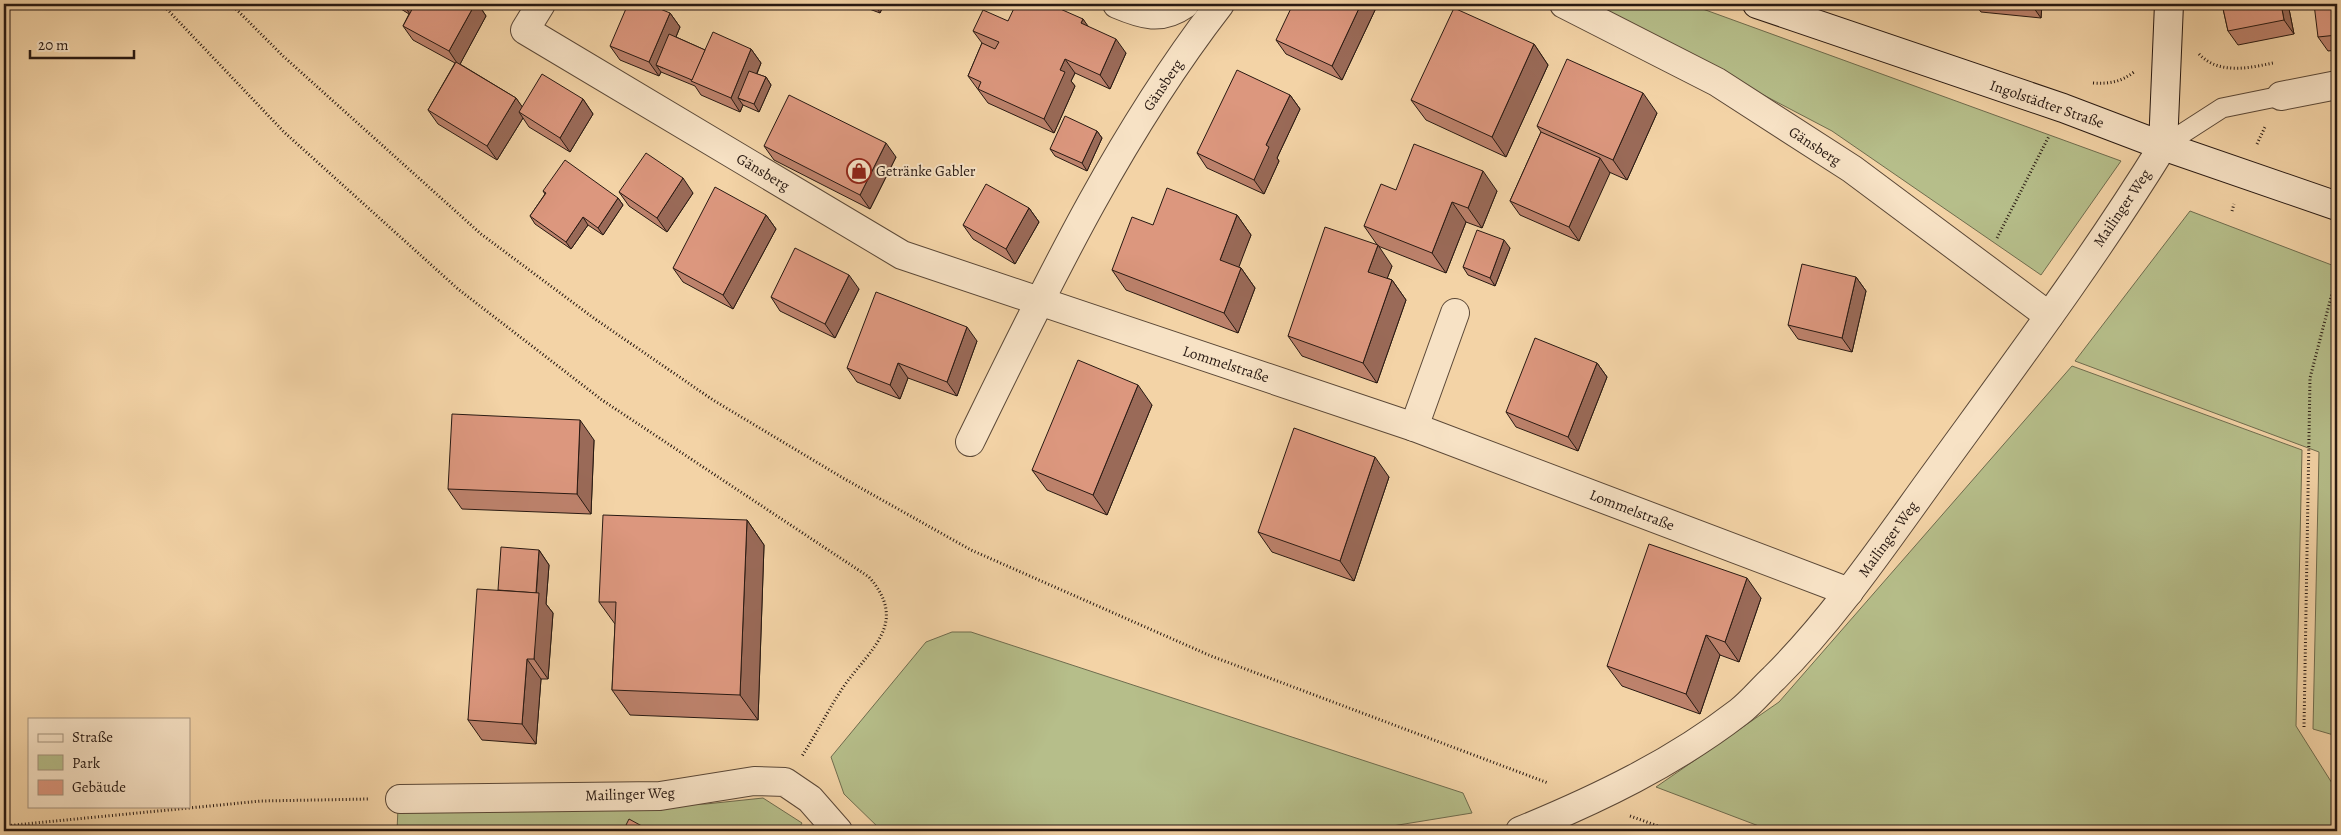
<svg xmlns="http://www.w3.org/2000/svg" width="2341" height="835" font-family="Alegreya,serif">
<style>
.green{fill:#b6be8a;stroke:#6f6c4e}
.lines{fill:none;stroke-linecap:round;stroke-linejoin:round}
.lane-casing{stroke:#5b4837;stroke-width:21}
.street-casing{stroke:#5b4837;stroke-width:30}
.secondary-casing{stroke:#281912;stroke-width:30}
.path{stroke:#281912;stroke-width:3;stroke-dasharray:1 2.5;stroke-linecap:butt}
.lane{stroke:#f7e2c5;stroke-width:19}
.street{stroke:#f7e2c5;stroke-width:28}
.secondary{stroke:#f7e2c5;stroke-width:28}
.wall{fill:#bd826c;stroke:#281912}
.shaded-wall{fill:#9a6a58;stroke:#281912}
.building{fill:#dc977e;stroke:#281912}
.labels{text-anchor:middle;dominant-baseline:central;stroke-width:4;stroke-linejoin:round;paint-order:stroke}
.street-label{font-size:15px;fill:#281912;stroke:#f7e2c5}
.poi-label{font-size:15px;fill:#281912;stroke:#f7e2c5;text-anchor:start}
</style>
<rect width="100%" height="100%" fill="#f3d3a6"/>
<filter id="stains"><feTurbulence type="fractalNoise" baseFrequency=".004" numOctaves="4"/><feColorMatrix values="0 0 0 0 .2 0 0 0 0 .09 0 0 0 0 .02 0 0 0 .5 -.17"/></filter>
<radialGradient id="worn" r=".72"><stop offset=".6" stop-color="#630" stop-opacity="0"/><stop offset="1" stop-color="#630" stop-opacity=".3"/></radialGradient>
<!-- green -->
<g class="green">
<polygon points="1590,4 1689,4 2121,161 2041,275 1832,131"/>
<polygon points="2190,211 2337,267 2337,736 2313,729 2319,452 2075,361"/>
<polygon points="2072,366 2302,450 2296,726 2337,791 2337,831 1772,831 1656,787 1779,702"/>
<polygon points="952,632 971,632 1463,793 1472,813 1386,827 1160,831 882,831 844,794 831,757 926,642"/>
<polygon points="763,798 802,823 797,831 397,831 398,808 706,804"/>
</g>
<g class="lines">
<defs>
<polyline id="lane" points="2163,146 2222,108 2281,96"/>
<g id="street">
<polyline points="541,4 525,30 902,255 1414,427 1849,592"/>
<path d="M 1117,4 C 1143,15 1161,21 1185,4"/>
<polyline points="1564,4 1717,82 1852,169 2049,316"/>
<polyline points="2281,96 2337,85"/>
<polyline points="1414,427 1455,313"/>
<path d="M 970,442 C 1044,291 1117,137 1220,4"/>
<polyline points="400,799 660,796 754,781 785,782 810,799 838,831"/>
<path d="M 1520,831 C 1598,799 1673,763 1739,712 C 1752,702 1762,689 1774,678 C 1834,618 1882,547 1932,478 C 2011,369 2092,261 2163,146"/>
</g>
<g id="secondary">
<polyline points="1757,4 2063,108 2163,146 2337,206"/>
<polyline points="2163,146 2169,4"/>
</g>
</defs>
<!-- lane casing -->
<use href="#lane" class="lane-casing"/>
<!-- street casing -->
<use href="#street" class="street-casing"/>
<!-- secondary casing -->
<use href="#secondary" class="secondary-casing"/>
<!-- path -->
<g class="path">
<path d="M 162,4 L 284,132 L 458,289 L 602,400 L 869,577 C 909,623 871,648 844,686 C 829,708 817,733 802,756"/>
<polyline points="231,4 283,56 481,234 595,319 713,400 843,478 971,550 1211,656 1548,783"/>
<path d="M 2199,54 C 2219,75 2249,68 2273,63"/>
<path d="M 2093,83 C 2109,84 2121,82 2134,72"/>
<polyline points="2257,144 2265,127"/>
<polyline points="2232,211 2234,204"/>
<polyline points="1997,238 2049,136"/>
<polyline points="2304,727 2310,378 2337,274"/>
<polyline points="1630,816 1672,831"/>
<polyline points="4,826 261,801 370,799"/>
</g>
<!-- lane -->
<use href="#lane" class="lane"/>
<!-- street -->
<use href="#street" class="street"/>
<!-- secondary -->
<use href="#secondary" class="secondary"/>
</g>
<!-- wall -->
<g class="wall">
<polygon points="393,4 478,4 486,16 460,64 516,98 522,107 583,99 593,114 570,152 529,127 523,118 497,160 438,124 428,110 455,63 413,40 403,26 409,14"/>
<polygon points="856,4 884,4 880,13"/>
<polygon points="1975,4 2042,4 2041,18 1981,12"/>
<polygon points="2086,4 2119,4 2119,9"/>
<polygon points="2222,4 2288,4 2294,34 2238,45 2228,31"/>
<polygon points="2337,4 2337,50 2328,51 2318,37"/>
<polygon points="1376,8 1342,80 1286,54 1276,40"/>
<polygon points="670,13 680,27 676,37 705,50 751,49 761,63 757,74 766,77 771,85 759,112 743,105 740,112 701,95 695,86 661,72 659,76 620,60 610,46"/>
<polygon points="1083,19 1087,26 1126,53 1110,89 1075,73 1071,81 1075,86 1054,133 988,103 968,76 982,43 973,31 1008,21"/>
<polygon points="1534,44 1548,65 1506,157 1426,120 1411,100"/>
<polygon points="1290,95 1300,109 1277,158 1279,161 1264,194 1207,168 1197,153"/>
<polygon points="1657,113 1627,180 1609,172 1579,241 1520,215 1510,201 1541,132 1537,126"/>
<polygon points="1097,131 1102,138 1087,171 1055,156 1050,149"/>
<polygon points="764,146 896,157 870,209 774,160"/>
<polygon points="1396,190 1497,191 1482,228 1466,222 1446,273 1378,246 1364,226"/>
<polygon points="543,191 618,198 623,205 603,235 588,225 571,249 535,224 530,216 545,194"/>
<polygon points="619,192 693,193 667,232 629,206"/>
<polygon points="1029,208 1039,222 1015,264 973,239 963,225"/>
<polygon points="766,215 776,229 733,309 683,282 673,268"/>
<polygon points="1237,215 1251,235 1238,267 1241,268 1255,288 1238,333 1126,290 1112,270 1153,225"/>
<polygon points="1510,248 1495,286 1468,275 1463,267"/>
<polygon points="1392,266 1387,278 1392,280 1406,300 1377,383 1302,356 1288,336"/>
<polygon points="1856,277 1866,291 1852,352 1798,339 1788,325"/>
<polygon points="859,289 835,338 780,311 771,297"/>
<polygon points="977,341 957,396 908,378 900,399 857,382 847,368"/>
<polygon points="1597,363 1607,377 1578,451 1516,427 1506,412"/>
<polygon points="1152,405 1107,515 1047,490 1032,470"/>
<polygon points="594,440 591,514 462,509 448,489"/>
<polygon points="1389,477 1354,581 1272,552 1258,532"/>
<polygon points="747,520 764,545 758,720 630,715 612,690 615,624 599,602"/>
<polygon points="539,550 549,565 546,604 553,613 548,679 541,679 536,744 482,740 468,720 498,590"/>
<polygon points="1761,598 1739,662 1720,655 1700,714 1622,686 1607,666"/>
</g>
<!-- shaded-wall -->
<g class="shaded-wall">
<polygon points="407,4 416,4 410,14 405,7"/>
<polygon points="475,4 478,4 486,16 459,66 449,51"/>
<polygon points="874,4 884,4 880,13"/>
<polygon points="1361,4 1373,4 1376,8 1342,80 1332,66"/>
<polygon points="2031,4 2042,4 2041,18"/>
<polygon points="2115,4 2119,4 2119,9"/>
<polygon points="2281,4 2288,4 2294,34 2284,20"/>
<polygon points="670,13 680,27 663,68 656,65 661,72 659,76 649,62"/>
<polygon points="1083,19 1093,33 1081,23"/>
<polygon points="1116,39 1126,53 1110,89 1100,75"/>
<polygon points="1534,44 1548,65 1506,157 1492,137"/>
<polygon points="751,49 761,63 745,101 738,98 743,105 740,112 731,98"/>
<polygon points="1065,59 1075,73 1071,81 1075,86 1054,133 1044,119 1060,70"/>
<polygon points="766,77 771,85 759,112 754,104"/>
<polygon points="1643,93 1657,113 1627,180 1613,160"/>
<polygon points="1290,95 1300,109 1277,158 1279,161 1264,194 1254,180 1266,145"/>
<polygon points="516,98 526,112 519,112 523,118 497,160 487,146"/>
<polygon points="583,99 593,114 570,152 560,138"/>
<polygon points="1097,131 1102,138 1087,171 1082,163"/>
<polygon points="886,143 896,157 870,209 860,195"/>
<polygon points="1600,158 1610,173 1579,241 1569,227"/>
<polygon points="1483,171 1497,191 1482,228 1468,208"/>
<polygon points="683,178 693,193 667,232 657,218"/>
<polygon points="618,198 623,205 603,235 598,228"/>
<polygon points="1452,202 1466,222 1446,273 1432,253"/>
<polygon points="1029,208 1039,222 1015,264 1006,249"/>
<polygon points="766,215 776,229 733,309 723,295"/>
<polygon points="1237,215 1251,235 1234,280 1220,260"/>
<polygon points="583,217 588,225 571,249 566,242"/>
<polygon points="1504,240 1510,248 1495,286 1490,278"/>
<polygon points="1378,245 1392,266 1382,292 1368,272"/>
<polygon points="1241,268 1255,288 1238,333 1224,313"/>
<polygon points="849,275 859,289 835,338 825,324"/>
<polygon points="1856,277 1866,291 1852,352 1842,338"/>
<polygon points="1392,280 1406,300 1377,383 1363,363"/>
<polygon points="967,327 977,341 957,396 947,382"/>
<polygon points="898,363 908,378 900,399 890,385"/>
<polygon points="1597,363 1607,377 1578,451 1568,437"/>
<polygon points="1138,385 1152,405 1107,515 1093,495"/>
<polygon points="580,420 594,440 591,514 577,494"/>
<polygon points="1375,457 1389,477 1354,581 1340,561"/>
<polygon points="747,520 764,545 758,720 740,695"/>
<polygon points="539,550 549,565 546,604 553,613 548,679 534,659 536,598"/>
<polygon points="1747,578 1761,598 1739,662 1725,642"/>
<polygon points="1706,635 1720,655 1700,714 1686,694"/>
<polygon points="527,659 541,679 536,744 522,724"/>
</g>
<!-- building -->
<g class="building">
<polygon points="400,4 407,4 405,7"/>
<polygon points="415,4 475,4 449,51 403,26"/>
<polygon points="628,4 648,4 670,13 649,62 610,46"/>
<polygon points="1016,4 1049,4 1083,19 1081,23 1116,39 1100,75 1065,59 1060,70 1065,72 1044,119 978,89 981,82 968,76 982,43 995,49 999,42 973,31 983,10 1008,21"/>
<polygon points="1293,4 1361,4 1332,66 1276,40"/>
<polygon points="2222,4 2281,4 2284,20 2228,31"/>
<polygon points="2314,4 2337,4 2337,35 2318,37"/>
<polygon points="1454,8 1534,44 1492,137 1411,100"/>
<polygon points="713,32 751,49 731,98 691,81"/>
<polygon points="669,34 705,50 692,80 656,65"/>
<polygon points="1567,59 1643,93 1613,160 1537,126"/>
<polygon points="456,62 516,98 487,146 428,110"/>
<polygon points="1237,70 1290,95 1266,145 1269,147 1254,180 1197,153"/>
<polygon points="749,71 766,77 754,104 738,98"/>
<polygon points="542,74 583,99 560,138 519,112"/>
<polygon points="789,95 886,143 860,195 764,146"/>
<polygon points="1065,116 1097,131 1082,163 1050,149"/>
<polygon points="1541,132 1600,158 1569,227 1510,201"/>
<polygon points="1414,144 1483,171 1468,208 1452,202 1432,253 1364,226 1381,184 1396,190"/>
<polygon points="646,153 683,178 657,218 619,192"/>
<polygon points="565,160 618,198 598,228 583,217 566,242 530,216 546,193 543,191"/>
<polygon points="986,184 1029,208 1006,249 963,225"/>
<polygon points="715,187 766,215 723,295 673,268"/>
<polygon points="1167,188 1237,215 1220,260 1241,268 1224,313 1112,270 1132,217 1153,225"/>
<polygon points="1325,227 1378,245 1368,272 1392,280 1363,363 1288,336"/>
<polygon points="1477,230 1504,240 1490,278 1463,267"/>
<polygon points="795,248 849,275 825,324 771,297"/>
<polygon points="1802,264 1856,277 1842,338 1788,325"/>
<polygon points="876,292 967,327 947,382 898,363 890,385 847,368"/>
<polygon points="1535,338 1597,363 1568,437 1506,412"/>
<polygon points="1078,360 1138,385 1093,495 1032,470"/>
<polygon points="452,414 580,420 577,494 448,489"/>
<polygon points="1294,428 1375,457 1340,561 1258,532"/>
<polygon points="603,515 747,520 740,695 612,690 616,602 599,602"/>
<polygon points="1649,544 1747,578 1725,642 1706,635 1686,694 1607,666"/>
<polygon points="501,547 539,550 536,593 498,590"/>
<polygon points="477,589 539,593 534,659 527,659 522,724 468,720"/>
<polygon points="629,819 651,831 623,831"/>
</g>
<!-- icons -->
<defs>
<symbol id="shop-ring" viewBox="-11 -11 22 22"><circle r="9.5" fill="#f7e2c5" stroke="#8f2418" stroke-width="1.5"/><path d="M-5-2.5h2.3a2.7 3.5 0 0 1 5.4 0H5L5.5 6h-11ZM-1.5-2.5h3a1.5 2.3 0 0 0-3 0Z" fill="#8f2418"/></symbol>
</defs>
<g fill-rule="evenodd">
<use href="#shop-ring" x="845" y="157" width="28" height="28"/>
</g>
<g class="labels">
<!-- street labels -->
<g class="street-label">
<text transform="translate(1163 85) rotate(-56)">Gänsberg</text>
<text transform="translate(2047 104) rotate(19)">Ingolstädter Straße</text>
<text transform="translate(1815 146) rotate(33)">Gänsberg</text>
<text transform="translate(763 172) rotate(31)">Gänsberg</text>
<text transform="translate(2122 208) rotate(-56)">Mailinger Weg</text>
<text transform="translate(1226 364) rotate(18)">Lommelstraße</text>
<text transform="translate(1632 510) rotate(21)">Lommelstraße</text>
<text transform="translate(1888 539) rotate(-54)">Mailinger Weg</text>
<text transform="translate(630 794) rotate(-2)">Mailinger Weg</text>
</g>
<!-- poi labels -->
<g class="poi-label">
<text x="876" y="171">Getränke Gabler</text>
</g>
</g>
<!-- margin -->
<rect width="2341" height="835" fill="none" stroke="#f3d3a6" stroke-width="20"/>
<rect x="5" y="5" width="2331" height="825" fill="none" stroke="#281912" stroke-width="2.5"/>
<rect x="10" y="10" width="2321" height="815" fill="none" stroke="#281912"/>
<!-- legend -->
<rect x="28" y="718" width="162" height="90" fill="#f7e2c5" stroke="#a4927d"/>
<rect x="38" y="734" width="25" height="8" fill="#f7e2c5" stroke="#a4927d"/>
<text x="72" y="742" font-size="15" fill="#281912">Straße</text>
<rect x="38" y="755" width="25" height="15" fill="#b6be8a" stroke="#a4927d"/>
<text x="72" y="768" font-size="15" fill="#281912">Park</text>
<rect x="38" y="780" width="25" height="15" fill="#dc977e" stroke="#a4927d"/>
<text x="72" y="792" font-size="15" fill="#281912">Gebäude</text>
<!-- scale -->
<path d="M30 50v8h104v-8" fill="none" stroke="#281912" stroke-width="2.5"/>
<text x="38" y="50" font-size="15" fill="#281912" stroke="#f7e2c5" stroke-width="4" paint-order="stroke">20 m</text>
<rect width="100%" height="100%" filter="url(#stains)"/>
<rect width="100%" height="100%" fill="url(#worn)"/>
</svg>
